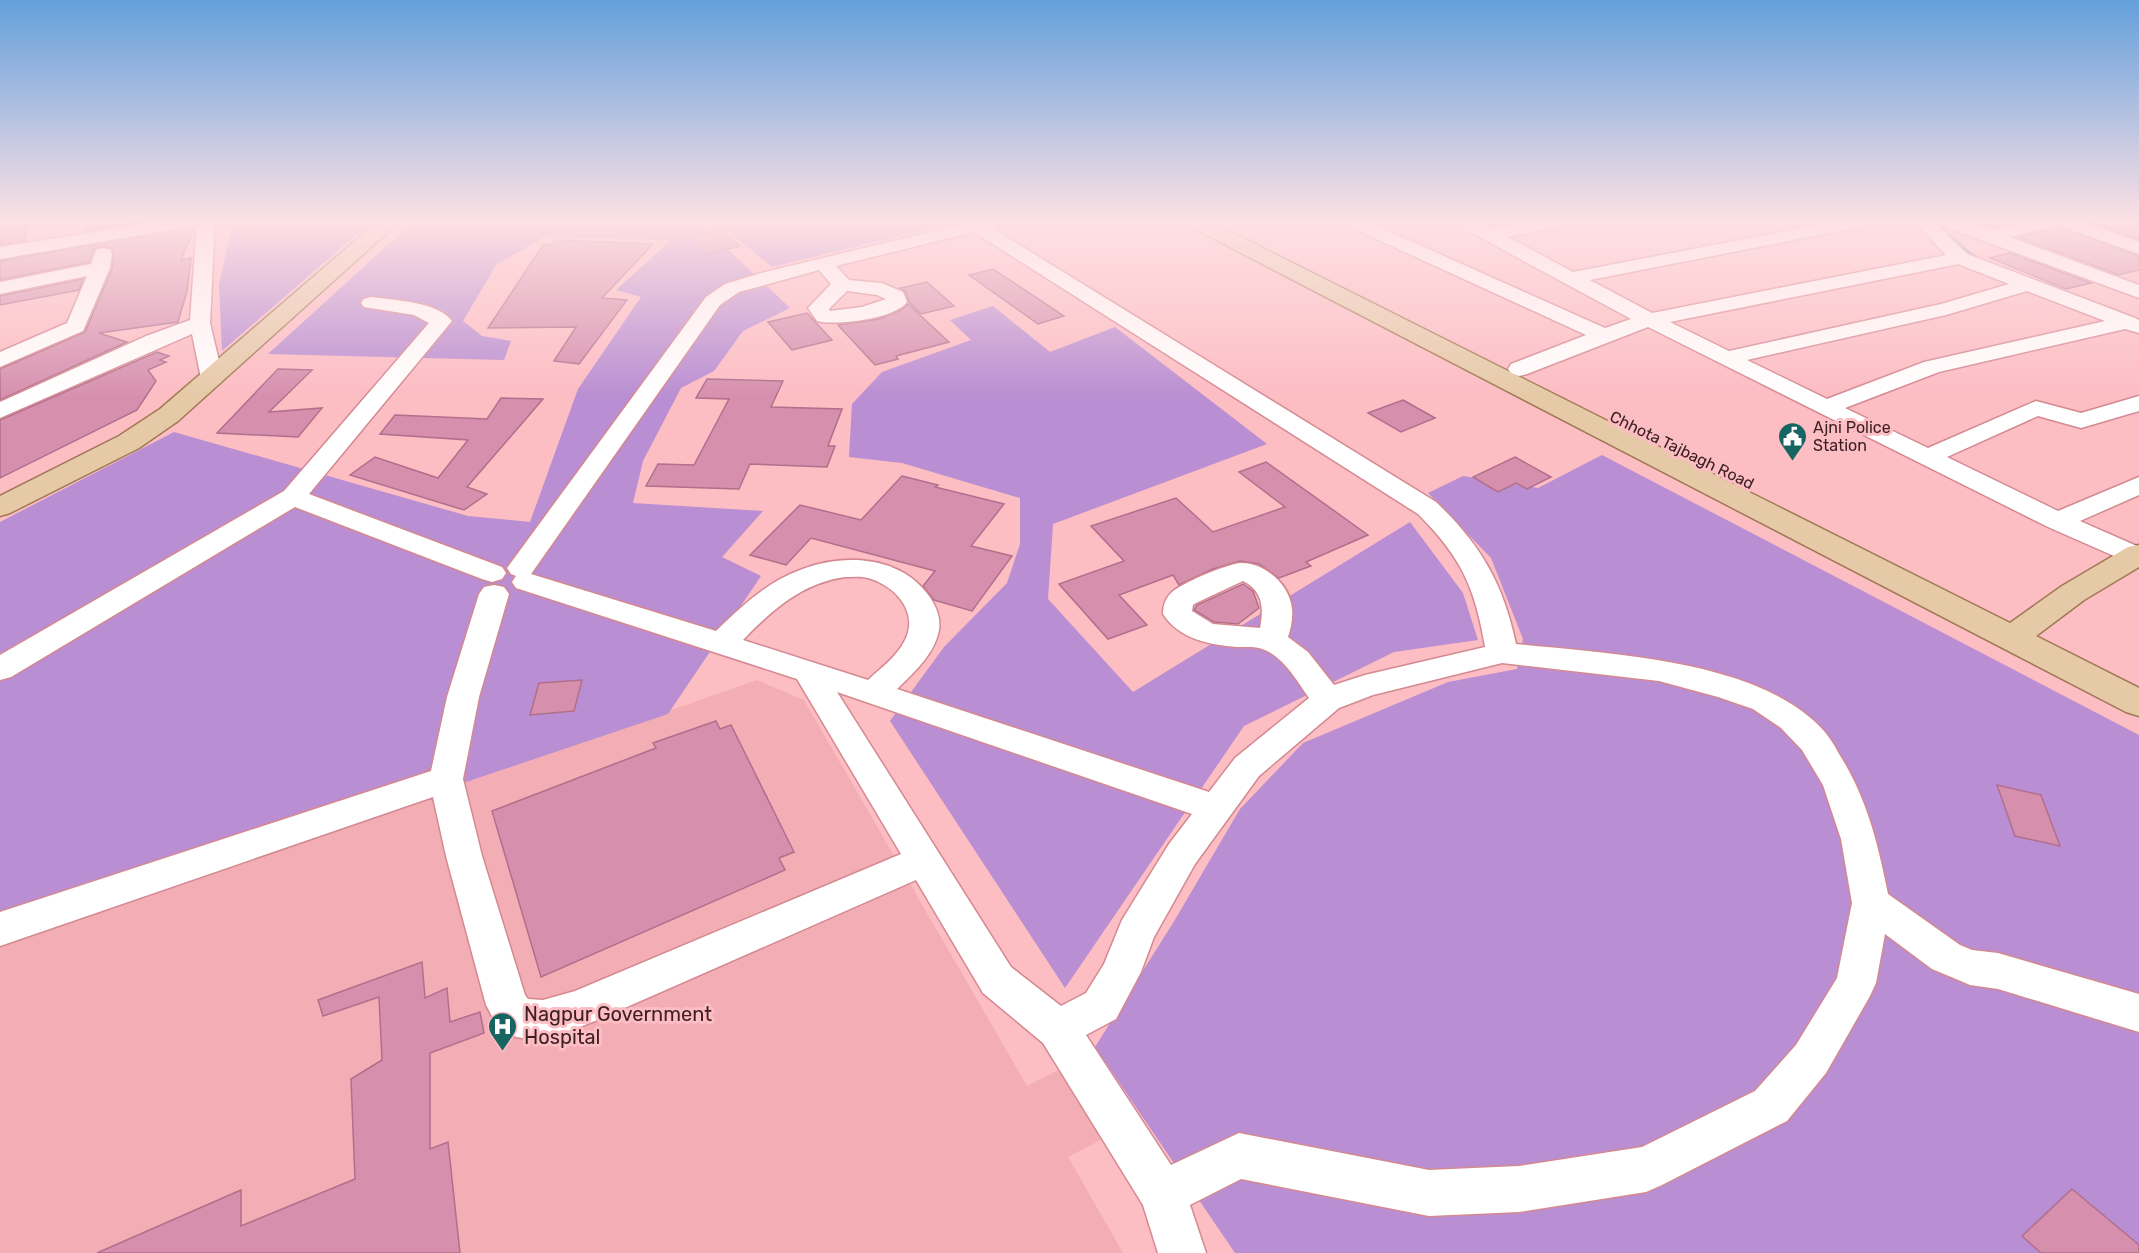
<svg xmlns="http://www.w3.org/2000/svg" width="2139" height="1253" font-family="Rubik,sans-serif">
<style>
.built{fill:#f2aeb4}
.green{fill:#b98ed2}
.lines{fill:none;stroke-linecap:round;stroke-linejoin:round}
.stream{stroke:#3f82cb;stroke-width:5}
.building{fill:#d690ae;stroke:#b16f8c;stroke-width:1.5}
.minor-casing{stroke:#d48991;stroke-width:3}
.major-casing{stroke:#a07853;stroke-width:3}
.minor{fill:#fff;fill-rule:evenodd}
.major{fill:#e6caa7;fill-rule:evenodd}
.labels{text-anchor:middle;dominant-baseline:central;stroke-width:6;stroke-linejoin:round;paint-order:stroke}
.poi-label{font-size:16px;fill:#3e2024;stroke:#fcbdc3;text-anchor:start}
.street-label{font-size:16px;fill:#3e2024;stroke:#fcbdc3}
.near-poi-label{font-size:20px;fill:#3e2024;stroke:#fcbdc3;text-anchor:start}
</style>
<rect width="100%" height="100%" fill="#fcbdc3"/>
<!-- built -->
<polygon class="built" points="757,680 804,700 1027,1086 1067,1066 1108,1136 1068,1157 1123,1253 0,1253 0,946"/>
<!-- green -->
<g class="green">
<polygon points="275,222 371,222 222,351 219,285 231,229"/>
<polygon points="413,222 699,222 790,308 743,331 714,371 681,388 643,461 633,503 763,511 722,557 761,576 668,714 0,939 0,522 174,432 468,516 530,522 578,389 641,297 616,290 671,240 544,237 496,265 463,321 482,336 511,341 504,360 268,354"/>
<polygon points="717,222 957,222 772,267"/>
<polygon points="993,306 1050,352 1115,327 1267,444 1053,524 1048,599 1133,692 1410,522 1463,593 1478,640 1394,652 1244,726 1065,988 890,721 944,647 1007,583 1020,544 1020,498 902,463 849,457 852,404 882,372 971,340 950,320"/>
<polygon points="1602,455 2139,735 2139,1253 1235,1253 1095,1047 1173,923 1240,809 1303,743 1448,682 1517,669 1523,639 1491,558 1428,493 1463,476 1538,488"/>
</g>
<g class="lines">
<!-- stream -->
<polyline class="stream" points="1933,222 1969,254 1978,259"/>
</g>
<!-- building -->
<g class="building">
<polygon points="0,222 29,222 25,241 0,245"/>
<polygon points="89,222 144,222 85,231"/>
<polygon points="2089,222 2139,222 2139,240"/>
<polygon points="195,227 181,260 191,258 187,291 178,322 99,333 127,342 0,400 0,369 85,332 112,269 114,254 111,248 102,246 94,249 89,262 0,280 0,261"/>
<polygon points="2059,227 2139,256 2139,270 2119,275 2018,237"/>
<polygon points="723,229 740,246 707,254 691,236"/>
<polygon points="556,240 653,244 602,298 627,300 579,364 554,361 576,327 488,328 543,245 549,245"/>
<polygon points="2010,253 2091,283 2066,289 1990,258"/>
<polygon points="993,269 1064,316 1038,324 969,275"/>
<polygon points="83,279 79,290 0,305 0,296"/>
<polygon points="927,282 954,306 921,314 909,302 905,291 900,288"/>
<polygon points="908,304 949,342 896,356 898,359 875,365 838,325 879,319 901,310"/>
<polygon points="807,313 832,340 792,350 768,322"/>
<polygon points="157,352 169,356 160,360 166,362 148,370 156,381 137,410 0,478 0,420"/>
<polygon points="278,369 312,370 269,412 322,408 298,437 217,433"/>
<polygon points="707,379 783,381 771,407 842,409 828,446 835,446 827,467 750,464 739,489 646,486 658,464 694,465 729,399 696,398"/>
<polygon points="501,398 543,399 467,487 487,494 464,510 350,475 375,457 438,478 468,440 380,434 395,415 487,419"/>
<polygon points="1403,400 1435,418 1401,432 1368,413"/>
<polygon points="1515,457 1551,477 1527,489 1516,483 1498,492 1473,477"/>
<polygon points="1266,462 1368,535 1306,562 1311,566 1279,578 1259,564 1240,561 1213,569 1179,585 1173,575 1119,595 1147,625 1108,639 1059,584 1124,561 1091,526 1176,498 1213,532 1285,507 1239,472"/>
<polygon points="902,476 938,485 935,487 1004,504 971,546 1012,556 972,611 934,600 923,586 935,571 811,538 786,565 750,555 800,505 861,520"/>
<polygon points="1243,584 1253,591 1259,608 1238,624 1214,622 1194,610 1197,605"/>
<polygon points="582,680 574,711 530,715 539,683"/>
<polygon points="716,721 720,729 731,725 794,852 779,858 785,870 541,977 492,811 656,748 653,743"/>
<polygon points="1997,785 2041,795 2060,846 2015,836"/>
<polygon points="422,962 425,998 447,988 450,1022 480,1012 484,1033 430,1053 430,1149 448,1142 460,1253 97,1253 241,1190 241,1226 355,1179 351,1079 382,1060 379,997 323,1016 318,1000"/>
<polygon points="2072,1189 2139,1245 2139,1253 2041,1253 2022,1236"/>
</g>
<g class="lines">
<defs>
<g id="minor">
<polygon points="157,222 215,222 210,323 223,378 220,383 212,385 204,383 201,378 192,334 0,418 0,402 146,336 190,320 197,224 189,227 0,259 0,247"/>
<path d="M 972,222 L 1003,222 L 1000,226 L 992,228 L 1436,502 C 1481,545 1503,583 1516,644 C 1607,654 1760,659 1824,731 C 1830,738 1835,746 1839,754 C 1867,798 1878,844 1888,894 L 1960,945 L 1972,950 L 1998,953 L 2139,994 L 2139,1032 L 1998,989 L 1970,985 L 1956,979 L 1932,969 L 1885,934 L 1876,983 L 1870,996 L 1826,1073 L 1787,1121 L 1662,1185 L 1646,1192 L 1519,1212 L 1429,1216 L 1241,1179 L 1190,1205 L 1206,1253 L 1158,1253 L 1143,1205 L 1043,1043 L 983,993 L 916,880 L 595,1021 C 569,1031 531,1048 504,1032 C 496,1026 491,1014 486,1005 L 446,856 L 433,797 L 0,946 L 0,912 L 431,771 L 447,697 L 479,594 L 484,587 L 494,585 L 504,587 L 509,594 L 479,697 L 463,779 L 482,856 L 525,995 L 528,999 L 543,1000 L 575,991 L 901,854 L 797,679 L 516,588 L 512,582 L 516,576 L 511,574 L 507,568 L 706,297 L 725,284 L 765,272 ZM 974,232 L 1418,514 C 1461,557 1475,587 1485,647 L 1365,675 L 1334,685 L 1308,652 L 1288,637 C 1291,628 1293,618 1292,609 C 1290,584 1264,562 1240,563 C 1225,565 1181,583 1171,593 C 1165,599 1163,606 1163,614 C 1179,639 1210,645 1237,647 C 1246,647 1257,646 1265,650 C 1285,659 1297,681 1309,698 L 1235,758 L 1209,792 L 897,689 C 914,673 935,653 939,630 C 941,617 936,606 929,596 C 900,555 843,553 800,570 C 767,582 741,607 716,631 L 531,574 L 720,305 L 739,292 L 819,270 L 831,284 L 808,308 L 817,321 C 836,326 895,319 907,302 L 903,292 L 882,283 L 849,280 L 836,266 ZM 847,291 L 877,295 L 886,299 L 862,307 L 830,311 L 829,309 ZM 845,577 C 852,577 861,576 868,578 C 896,586 920,613 904,642 C 896,657 881,668 868,680 L 743,640 C 772,610 802,583 845,577 ZM 1243,581 C 1263,591 1264,608 1260,628 L 1213,624 L 1192,611 L 1193,605 L 1196,603 ZM 1502,663 L 1659,681 L 1718,697 L 1753,709 L 1781,728 L 1802,750 L 1823,785 L 1841,839 L 1852,903 L 1837,978 L 1796,1045 L 1755,1091 L 1642,1147 L 1519,1166 L 1429,1170 L 1239,1133 L 1171,1165 L 1086,1035 L 1116,1019 L 1141,972 L 1154,937 L 1195,864 L 1259,776 L 1339,708 L 1373,695 ZM 837,692 L 1192,814 L 1169,844 L 1122,920 L 1104,964 L 1086,993 L 1061,1006 L 1011,967 Z"/>
<path d="M 1345,222 L 1368,222 L 1605,328 L 1631,319 L 1459,226 L 1456,222 L 1478,222 L 1492,229 L 1532,222 L 1569,222 L 1566,226 L 1508,237 L 1573,272 L 1833,222 L 1869,222 L 1866,226 L 1860,227 L 1590,280 L 1652,313 L 1946,255 L 1915,222 L 1934,222 L 1967,254 L 2135,318 L 2139,320 L 2139,333 L 2125,329 L 1939,372 L 1845,408 L 1928,448 L 2036,401 L 2081,413 L 2139,396 L 2139,411 L 2081,428 L 2038,416 L 1947,457 L 2058,511 L 2139,477 L 2139,495 L 2080,521 L 2139,547 L 2139,567 L 2048,527 L 1648,327 L 1527,374 L 1519,376 L 1511,374 L 1508,369 L 1511,364 L 1586,335 L 1348,226 ZM 1958,264 L 2009,284 L 1941,304 L 1729,351 L 1670,322 ZM 2027,291 L 2105,321 L 1924,362 L 1827,399 L 1747,360 L 1946,315 Z"/>
<polygon points="1940,222 1966,222 1992,230 2028,222 2083,222 2139,242 2139,254 2061,226 2058,223 2056,226 2010,237 2139,285 2139,298 1943,226"/>
<polygon points="103,248 110,250 112,254 110,268 83,331 0,367 0,352 67,323 87,276 0,294 0,282 91,264 96,250"/>
<path d="M 371,297 C 393,300 439,302 452,321 L 309,494 L 502,567 L 506,573 L 502,579 L 492,582 L 482,579 L 295,507 L 11,677 L 0,680 L 0,655 L 284,491 L 429,323 L 414,315 L 364,307 L 361,303 L 364,299 Z"/>
</g>
<g id="major">
<polygon points="377,222 399,222 178,421 139,448 10,513 0,516 0,496 119,436 160,409"/>
<polygon points="1186,222 1211,222 2010,623 2062,586 2128,547 2139,545 2139,567 2084,600 2036,636 2139,688 2139,716 2126,712 1189,226"/>
</g>
</defs>
<!-- minor casing -->
<use href="#minor" class="minor-casing"/>
<!-- major casing -->
<use href="#major" class="major-casing"/>
<!-- minor -->
<use href="#minor" class="minor"/>
<!-- major -->
<use href="#major" class="major"/>
</g>
<!-- sky -->
<linearGradient id="sky" x2="0" y2="1"><stop stop-color="#64a0dc"/><stop offset="0.56" stop-color="#fee1e4"/><stop offset="1" stop-color="#fee1e4" stop-opacity="0"/></linearGradient>
<rect width="2139" height="397" fill="url(#sky)"/>
<!-- icons -->
<defs>
<symbol id="civic-pin" viewBox="-11 -11 22 30"><path d="M0 17L-7.5 6A9.5 9.5 0 1 1 7.5 6Z" fill="#166563" stroke="#fcbdc3"/><path d="M-.6-6.5H3V-4.5H.6V-3L4-1V1h2V6H-6V1h2V-1L-.6-3ZM-1.2 2.5V6h2.4V2.5Z" fill="#fff"/></symbol>
<symbol id="hospital-pin" viewBox="-11 -11 22 30"><path d="M0 17L-7.5 6A9.5 9.5 0 1 1 7.5 6Z" fill="#166563" stroke="#fcbdc3"/><path d="M-5-5h3v3.5h4V-5h3V5h-3V1.5h-4V5h-3Z" fill="#fff"/></symbol>
</defs>
<g fill-rule="evenodd">
<use href="#civic-pin" x="1776" y="420" width="33" height="45"/>
<use href="#hospital-pin" x="486" y="1010" width="33" height="45"/>
</g>
<g class="labels">
<!-- poi labels -->
<g class="poi-label">
<text x="1813" y="427">Ajni Police<tspan x="1813" dy="18">Station</tspan></text>
</g>
<!-- street labels -->
<g class="street-label">
<text transform="translate(1682 450) rotate(26)">Chhota Tajbagh Road</text>
</g>
<!-- near-poi labels -->
<g class="near-poi-label">
<text x="524" y="1014">Nagpur Government<tspan x="524" dy="23">Hospital</tspan></text>
</g>
</g>
</svg>
